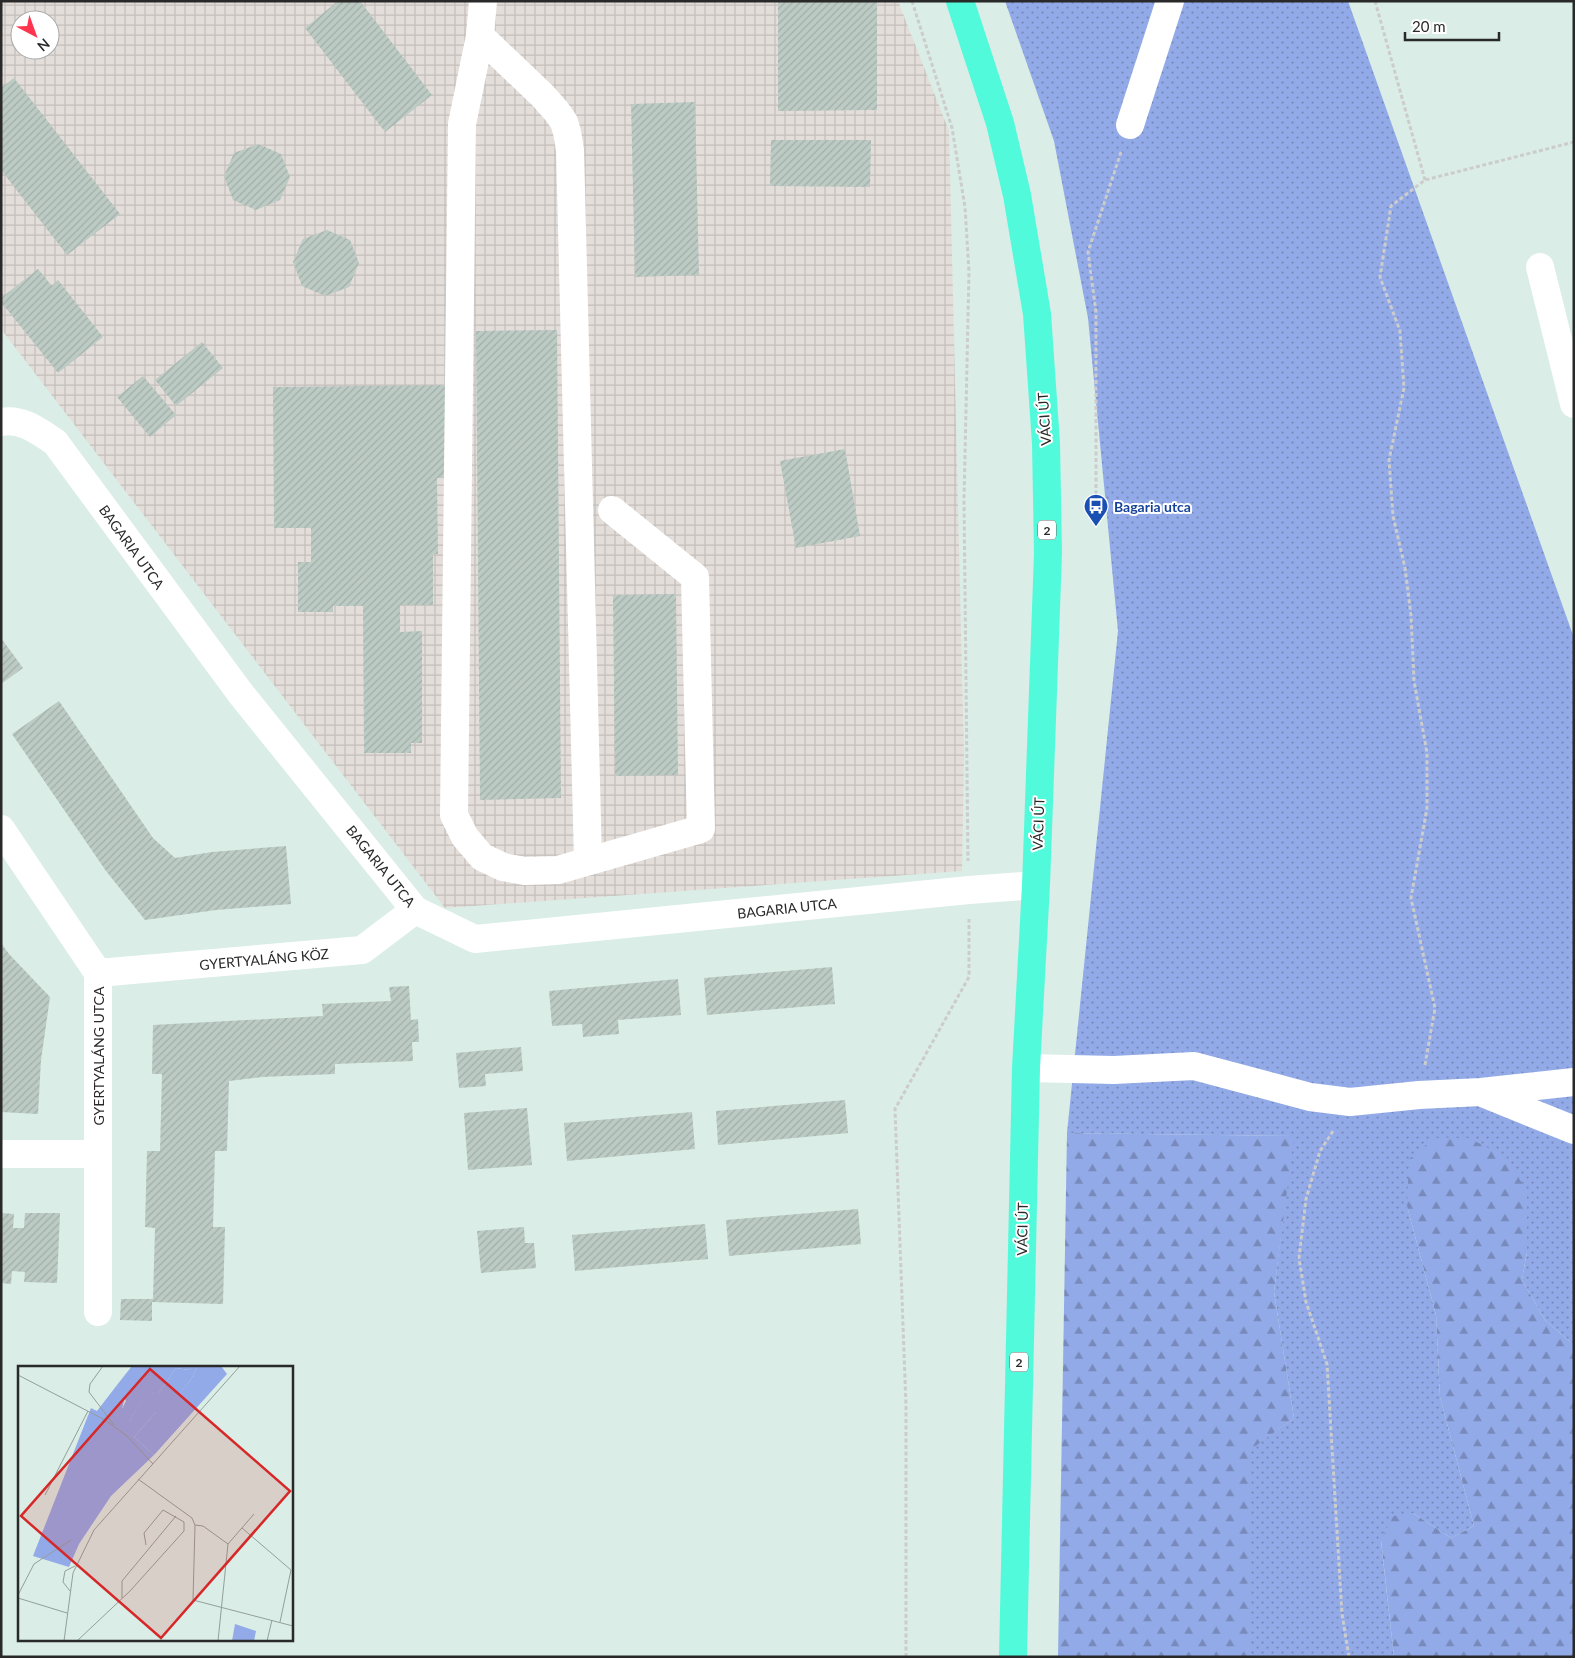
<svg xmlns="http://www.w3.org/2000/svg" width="1575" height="1658" font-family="Lato,sans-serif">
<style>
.industrial{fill:url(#industrial-grid);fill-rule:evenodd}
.grass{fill:url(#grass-dots)}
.forest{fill:url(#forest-firs)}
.building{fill:url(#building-hatch)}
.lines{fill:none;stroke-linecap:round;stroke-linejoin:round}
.path{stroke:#ccc;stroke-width:3;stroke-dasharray:4 2.5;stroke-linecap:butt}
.minor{stroke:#fff;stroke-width:28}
.major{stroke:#52fadc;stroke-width:28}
.labels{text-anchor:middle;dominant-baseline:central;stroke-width:4;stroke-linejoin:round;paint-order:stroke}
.shield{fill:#fff;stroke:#696969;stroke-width:1}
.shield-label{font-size:12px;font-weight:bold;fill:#292929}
.street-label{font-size:14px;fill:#292929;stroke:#fff}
.transit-label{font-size:14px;font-weight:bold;fill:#164399;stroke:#fff;text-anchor:start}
.inset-road{fill:none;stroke:#939f9a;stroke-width:1}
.view{fill:#d62828;fill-opacity:0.15;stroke:#d62828;stroke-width:2.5}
.inset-edge{fill:none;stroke:#292929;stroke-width:2.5}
</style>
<defs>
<pattern id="industrial-grid" width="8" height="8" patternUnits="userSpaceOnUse" patternTransform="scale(1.25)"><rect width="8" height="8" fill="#e4dedb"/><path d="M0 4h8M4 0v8" fill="none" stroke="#c4bebc"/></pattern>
<pattern id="grass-dots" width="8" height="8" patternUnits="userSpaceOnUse" patternTransform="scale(1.25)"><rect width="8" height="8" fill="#92aae7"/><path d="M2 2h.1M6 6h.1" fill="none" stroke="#778abb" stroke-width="1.8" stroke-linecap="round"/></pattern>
<pattern id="forest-firs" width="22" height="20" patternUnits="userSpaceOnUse" patternTransform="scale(1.25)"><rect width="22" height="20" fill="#92aae7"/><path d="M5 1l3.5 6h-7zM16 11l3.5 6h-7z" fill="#778abb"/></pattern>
<pattern id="building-hatch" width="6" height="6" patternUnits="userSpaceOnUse" patternTransform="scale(1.25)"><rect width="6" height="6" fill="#bdcbc5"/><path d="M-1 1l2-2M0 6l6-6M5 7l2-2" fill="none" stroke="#a2aea9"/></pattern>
</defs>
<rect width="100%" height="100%" fill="#daede6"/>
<!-- industrial -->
<path class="industrial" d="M 1,1 L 898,1 L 949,131 L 964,756 L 962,871 L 445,908 L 1,329 ZM 20,20 L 50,20 L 50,50 L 20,50 Z"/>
<!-- grass -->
<polygon class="grass" points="1005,1 1348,1 1574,638 1574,1345 1545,1320 1522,1280 1527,1252 1407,1206 1436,1315 1440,1397 1474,1526 1451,1538 1413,1513 1381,1541 1394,1657 1250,1657 1250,1449 1294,1418 1274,1292 1293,1136 1067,1133 1118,631 1088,318 1054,141"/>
<!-- forest -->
<g class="forest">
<polygon points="1067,1133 1294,1136 1274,1292 1294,1418 1250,1450 1250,1657 1058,1657"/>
<polygon points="1434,1138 1469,1138 1507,1158 1527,1192 1527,1252 1522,1280 1545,1320 1574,1345 1574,1657 1394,1657 1381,1540 1393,1516 1413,1513 1451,1538 1474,1526 1440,1397 1436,1315 1407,1206 1409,1159"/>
</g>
<!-- building -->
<g class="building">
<polygon points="338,1 360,1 432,95 385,132 305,28"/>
<polygon points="778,1 877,1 877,110 778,111"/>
<polygon points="14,78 120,214 67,255 1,170 1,88"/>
<polygon points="695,102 699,275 635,277 631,104"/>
<polygon points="771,140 871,140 870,187 770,186"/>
<polygon points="258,144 281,154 290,177 280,200 256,210 233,200 224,176 234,153"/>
<polygon points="327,230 350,240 359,263 349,287 325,296 302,286 293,262 303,239"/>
<polygon points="38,269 52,286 58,280 103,337 58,373 1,302 1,298"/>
<polygon points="557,330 561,798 480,800 476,331"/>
<polygon points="202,342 223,368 176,406 155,380"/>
<polygon points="143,376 176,415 150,437 117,397"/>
<polygon points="450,385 450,478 437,478 438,554 433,554 433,605 400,605 400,632 422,631 422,743 411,743 411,753 364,753 363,606 333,606 333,612 298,612 298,562 311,562 311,528 274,528 273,387"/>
<polygon points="845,449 860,536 796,548 780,461"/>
<polygon points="676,594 678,775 615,776 613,595"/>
<polygon points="1,638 23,668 1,684"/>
<polygon points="59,701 153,838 175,858 212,852 286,846 291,904 216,910 145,920 106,871 12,734"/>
<polygon points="1,943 9,954 50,997 41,1060 38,1114 1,1112"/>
<polygon points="832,967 835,1004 707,1015 704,978"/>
<polygon points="678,979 681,1015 618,1020 619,1034 583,1037 582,1024 552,1026 549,991"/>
<polygon points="409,986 411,1020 418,1019 419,1042 412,1042 413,1061 335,1064 335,1074 262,1077 229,1081 227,1151 215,1151 213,1227 225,1227 223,1304 152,1302 152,1321 120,1320 121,1299 153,1299 155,1228 145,1227 147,1151 160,1151 162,1074 152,1074 153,1025 323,1016 322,1004 391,1001 389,987"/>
<polygon points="521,1047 523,1071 485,1074 486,1086 459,1088 456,1053"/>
<polygon points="845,1100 848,1133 718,1145 716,1111"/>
<polygon points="527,1108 532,1165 468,1170 464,1113"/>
<polygon points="692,1112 695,1149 567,1161 564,1123"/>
<polygon points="858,1209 861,1244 729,1256 726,1220"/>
<polygon points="1,1213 14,1214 13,1228 24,1228 25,1213 60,1213 57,1283 24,1282 25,1272 12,1271 11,1284 1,1283"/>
<polygon points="705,1224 708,1259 575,1271 572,1235"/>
<polygon points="524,1227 525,1243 534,1243 536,1268 481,1273 477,1231"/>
</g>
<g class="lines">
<!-- path -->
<g class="path">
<polyline points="912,1 952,128 965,207 969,272 964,501 968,861"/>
<polyline points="1375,1 1425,180"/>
<polyline points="1096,527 1096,312 1088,252 1121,152"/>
<polyline points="1425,1065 1435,1008 1411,898 1427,808 1427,753 1414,681 1411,615 1405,568 1393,516 1389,460 1404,388 1400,331 1380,277 1391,206 1425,180 1574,142"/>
<polyline points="1333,1131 1320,1151 1306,1199 1299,1258 1306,1302 1327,1364 1342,1614 1349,1657"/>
<polyline points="906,1657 906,1406 895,1109 969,977 969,919"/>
</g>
<!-- minor -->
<g class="minor">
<polyline points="483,1 480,36 462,124 454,815 465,837 482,857 503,867 525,871 558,870 701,829 695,577 612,510"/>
<polyline points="480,36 543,96 557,112 564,122 567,132 570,150 588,861"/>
<polyline points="1130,125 1170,1"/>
<polyline points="1540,267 1574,404"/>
<path d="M 1,422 C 22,418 38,431 55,442 L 241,694 L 415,910 L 475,939 L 969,890 L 1036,885"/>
<polyline points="1,829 98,973 98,1312"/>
<polyline points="98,973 362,950 415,910"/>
<polyline points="1026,1068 1114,1070 1194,1066 1310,1097 1350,1102 1419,1095 1481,1092 1574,1082"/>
<polyline points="1485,1094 1574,1130"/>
<polyline points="1,1154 98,1154"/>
</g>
<!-- major -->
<polyline class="major" points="960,1 1000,123 1017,195 1037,314 1046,443 1048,553 1036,885 1026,1068 1013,1657"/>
</g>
<!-- icons -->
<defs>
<symbol id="bus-pin" viewBox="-11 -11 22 30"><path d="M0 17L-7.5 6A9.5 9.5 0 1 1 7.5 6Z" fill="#1a4fb4" stroke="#fff"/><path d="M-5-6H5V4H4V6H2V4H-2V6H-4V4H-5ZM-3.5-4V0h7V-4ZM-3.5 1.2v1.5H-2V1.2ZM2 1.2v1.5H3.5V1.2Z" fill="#fff"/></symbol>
</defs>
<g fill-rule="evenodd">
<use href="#bus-pin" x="1082" y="492" width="28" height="38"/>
</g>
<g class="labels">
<!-- shield labels -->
<g class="shield">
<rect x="1038" y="520.5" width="18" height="19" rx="4"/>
<rect x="1010" y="1352.5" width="18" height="19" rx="4"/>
</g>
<g class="shield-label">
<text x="1047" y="530">2</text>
<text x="1019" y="1362">2</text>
</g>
<!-- street labels -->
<g class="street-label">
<text transform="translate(1044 419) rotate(-94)">VÁCI ÚT</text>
<text transform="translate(132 547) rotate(54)">BAGARIA UTCA</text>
<text transform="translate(1038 824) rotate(-88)">VÁCI ÚT</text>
<text transform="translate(381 866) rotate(51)">BAGARIA UTCA</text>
<text transform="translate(787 908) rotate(-6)">BAGARIA UTCA</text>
<text transform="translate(264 959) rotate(-5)">GYERTYALÁNG KÖZ</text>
<text transform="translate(98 1056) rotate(-90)">GYERTYALÁNG UTCA</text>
<text transform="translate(1022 1229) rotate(-89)">VÁCI ÚT</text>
</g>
<!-- transit labels -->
<g class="transit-label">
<text x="1114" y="506">Bagaria utca</text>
</g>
</g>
<!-- overview -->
<g transform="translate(18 1366)">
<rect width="275" height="275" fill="#daede6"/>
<path d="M 174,0 L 180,0 L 172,15 L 144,47 L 138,46 L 116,71 L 136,89 L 93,130 L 61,178 L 51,201 L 15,190 L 73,42 L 79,45 L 99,19 L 107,30 L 104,43 L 111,56 L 130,22 L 135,28 L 140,28 L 158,2 L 171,4 ZM 217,258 L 238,265 L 236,275 L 214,275 Z" fill="#92aae7"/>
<path d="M 114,0 L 174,0 L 171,4 L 158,2 L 140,28 L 137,30 L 130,23 L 111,56 L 104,60 L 99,53 L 108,35 L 99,19 ZM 180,0 L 203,0 L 209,8 L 136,89 L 116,71 L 138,46 L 144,46 L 172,15 Z" fill="#92aae7"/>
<path class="inset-road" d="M 85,0 L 72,18 L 71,26 L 96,59M 0,9 L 87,54 L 109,70 L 135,98M 120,113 L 174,152 L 177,159 L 175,234 L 275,260M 27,129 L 70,45M 177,159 L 185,160 L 210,178M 224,162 L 273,204 L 262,256M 52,225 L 45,216 L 47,205 L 57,200M 0,229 L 16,198 L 53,174M 0,232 L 49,247M 104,232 L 104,215 L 158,150M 46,275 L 55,207 L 76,164 L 222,0M 59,275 L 112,225 L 166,165 L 166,156 L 145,144 L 126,167 L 128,179M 200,275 L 210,178 L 236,148M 249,275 L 254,254"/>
<path class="view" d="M 132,3 L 272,125 L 143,272 L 3,150 Z"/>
<rect width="275" height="275" class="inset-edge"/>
</g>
<!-- border -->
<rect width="1575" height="1658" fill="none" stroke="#292929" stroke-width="5"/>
<!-- north arrow -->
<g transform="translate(35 35) rotate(139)"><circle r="24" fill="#ffffff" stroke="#a9a9a9"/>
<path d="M0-4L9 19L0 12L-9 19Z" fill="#ff354f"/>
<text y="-8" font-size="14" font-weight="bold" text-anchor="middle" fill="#292929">N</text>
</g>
<!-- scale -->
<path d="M1405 32v8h94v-8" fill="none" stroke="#292929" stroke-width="2.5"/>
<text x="1412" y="32" font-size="15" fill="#292929" stroke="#ffffff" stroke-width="4" paint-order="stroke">20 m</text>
</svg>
